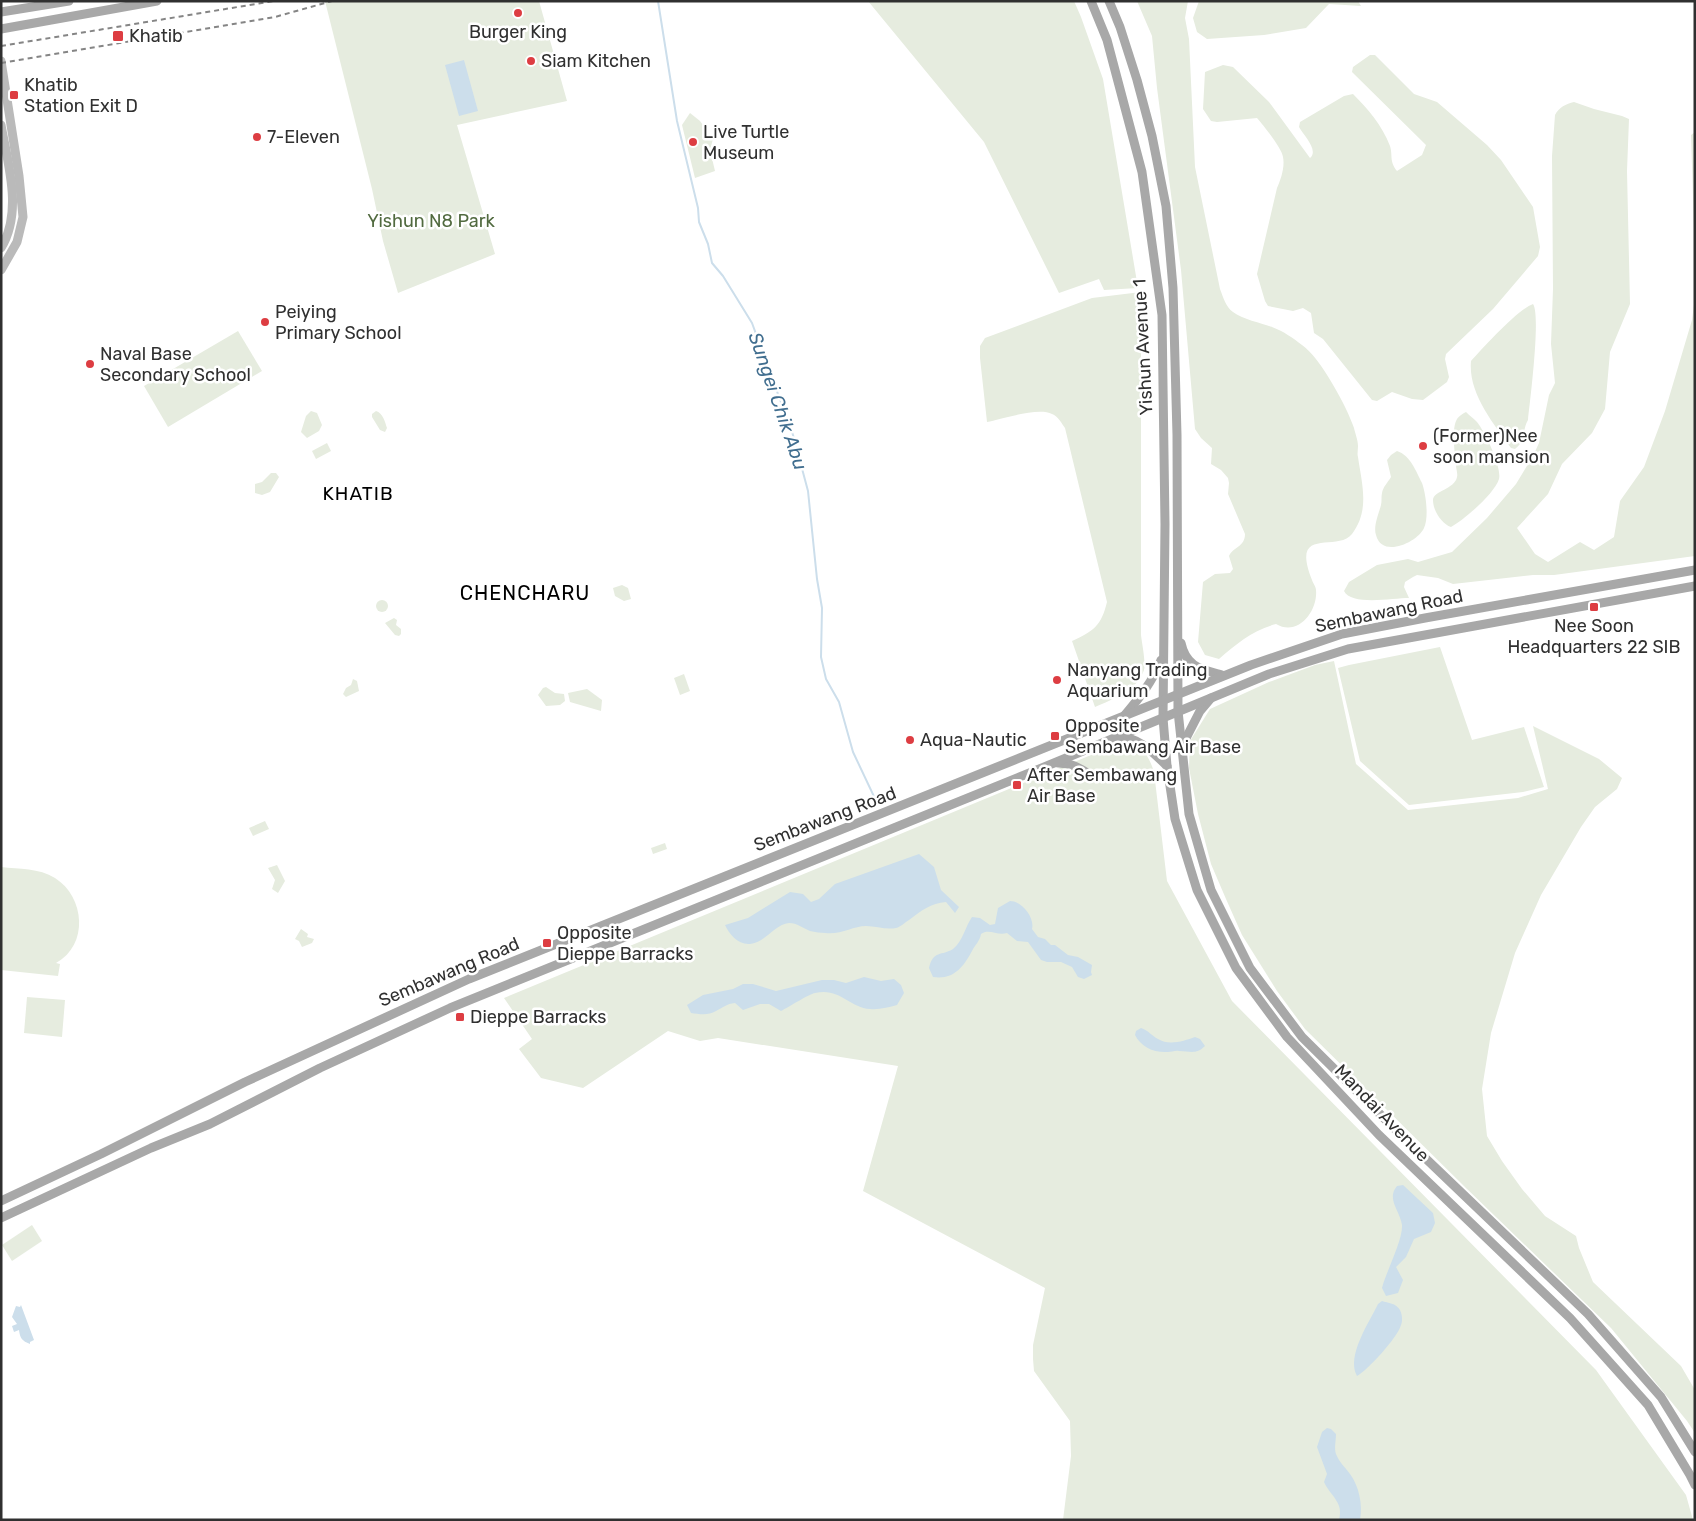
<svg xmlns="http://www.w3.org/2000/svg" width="1696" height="1521" font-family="Rubik,sans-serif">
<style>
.green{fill:#e6ecdf}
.water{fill:#ccdeeb}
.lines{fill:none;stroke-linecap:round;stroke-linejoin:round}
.stream{stroke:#ccdeeb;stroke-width:2}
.secondary{stroke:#bababa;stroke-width:9}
.primary{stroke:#a8a8a8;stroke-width:9}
.rail{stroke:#858585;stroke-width:2;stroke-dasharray:5 4;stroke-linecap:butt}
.poi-dot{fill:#dd3d42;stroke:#fff;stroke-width:2}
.labels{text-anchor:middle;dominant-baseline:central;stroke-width:5;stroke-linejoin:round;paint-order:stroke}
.poi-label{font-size:18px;fill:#303030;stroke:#fff;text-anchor:start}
.park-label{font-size:18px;fill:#516a3f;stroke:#fff}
.street-label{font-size:18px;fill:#303030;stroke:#fff}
.water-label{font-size:19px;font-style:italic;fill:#416e8f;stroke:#fff}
.neighbourhood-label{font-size:19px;letter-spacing:1px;fill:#000;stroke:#fff}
.quarter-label{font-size:20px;letter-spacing:1px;fill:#000;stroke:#fff}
</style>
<rect width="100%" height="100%" fill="#fff"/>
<!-- green -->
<g class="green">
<polygon points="325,1 539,1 567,101 457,125 495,254 398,293 383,241 372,189"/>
<polygon points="868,1 1074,1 1081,17 1103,79 1138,288 1104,290 1099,279 1059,293 984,142"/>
<path d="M 1137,1 L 1188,1 L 1185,18 L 1189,39 L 1195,167 L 1220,289 C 1223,297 1226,307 1233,312 C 1242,319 1261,323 1272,327 C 1283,331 1293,338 1302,345 C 1320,357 1347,407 1354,428 C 1355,433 1358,440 1358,446 C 1358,450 1357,454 1358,457 C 1362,485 1370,510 1352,534 C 1337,553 1290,525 1312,580 C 1313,583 1316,587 1316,590 C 1318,611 1298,637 1276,624 C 1253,630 1236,644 1219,659 L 1205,655 L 1198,642 L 1203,582 L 1215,574 L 1230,573 L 1233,569 L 1229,556 C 1233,547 1245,547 1245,534 L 1228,494 L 1229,483 L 1228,478 L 1221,470 L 1211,464 L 1212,448 L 1201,438 L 1195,429 L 1181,270 L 1157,88 L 1152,36 Z"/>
<polygon points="1199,1 1358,1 1361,6 1329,4 1306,28 1264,35 1207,39 1197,32 1193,18"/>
<path d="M 1370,55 L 1375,55 L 1414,94 L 1437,102 L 1487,145 L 1501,160 L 1533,207 L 1540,247 L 1538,256 L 1493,309 L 1446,354 L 1445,359 L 1449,377 L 1447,382 L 1423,400 L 1412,399 L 1392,392 L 1377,401 L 1372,400 L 1323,339 L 1314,333 L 1311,313 L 1303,308 L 1293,311 L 1268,306 L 1265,301 L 1257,274 L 1277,188 C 1281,179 1285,167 1283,157 C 1282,148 1263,125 1257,118 L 1217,122 L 1211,121 L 1203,109 L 1205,72 L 1223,65 L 1233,67 L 1269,102 L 1310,158 C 1319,150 1304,136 1299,127 L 1300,122 L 1344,96 L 1353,94 C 1368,109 1382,125 1390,146 C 1393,156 1389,161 1397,171 L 1422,155 L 1426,145 L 1352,72 L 1353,67 Z"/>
<path d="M 1574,102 L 1594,109 L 1622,116 L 1629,119 L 1627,171 L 1630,304 L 1610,352 L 1605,409 L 1592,433 L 1562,464 L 1548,494 L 1517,528 L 1535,554 L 1548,562 L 1580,542 L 1594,550 L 1614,537 L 1620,501 L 1644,467 L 1665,411 L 1692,320 L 1695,297 L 1695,556 L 1554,575 L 1533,575 L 1453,584 L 1438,578 L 1417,575 L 1413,577 L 1405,582 L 1404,587 L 1409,598 C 1393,598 1351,606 1344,591 L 1349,582 L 1377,565 L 1408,559 L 1418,562 L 1452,552 L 1487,518 L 1516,484 L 1533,456 L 1539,443 L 1549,395 L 1555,383 L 1551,344 L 1553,289 L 1552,156 L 1555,115 C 1559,107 1566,104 1574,102 Z"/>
<polygon points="690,113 700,121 713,139 710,150 715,171 695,178 682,125"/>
<polygon points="1695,132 1695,259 1691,135"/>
<path d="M 1141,292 L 1141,635 C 1142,644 1146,663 1144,670 C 1137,691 1113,699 1095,707 L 1072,641 C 1094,631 1101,626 1107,602 L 1065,428 C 1062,424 1058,416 1052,414 C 1038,407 1002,419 987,422 L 980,358 L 980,346 L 985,338 L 1092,298 Z"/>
<path d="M 1533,304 C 1541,315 1530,401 1528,420 C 1522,430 1526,441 1515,449 L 1511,448 C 1493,423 1468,393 1471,361 C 1484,347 1517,310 1533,304 Z"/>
<polygon points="238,331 262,371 168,427 144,386"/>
<polygon points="311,411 317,413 322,425 319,431 307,438 301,432 306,416"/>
<path d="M 376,411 C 383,413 385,422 387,428 L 385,432 L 380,430 L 372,417 L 372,414 Z"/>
<path d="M 1466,412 C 1469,415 1474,419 1477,422 C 1485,432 1502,467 1499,479 C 1495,493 1464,520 1451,527 C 1442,524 1433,511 1433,500 C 1433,491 1455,489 1457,477 C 1458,474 1456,469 1456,465 C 1455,454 1451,429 1457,419 C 1459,416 1462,414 1466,412 Z"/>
<polygon points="327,443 331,451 316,459 312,451"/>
<path d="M 1397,451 C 1410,455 1416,471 1422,483 C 1426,494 1429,518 1424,528 C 1418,542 1382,559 1376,535 C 1373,526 1379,513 1381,505 C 1382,501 1381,497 1382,493 C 1383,487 1388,482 1391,477 L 1387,460 L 1391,455 Z"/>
<polygon points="271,473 276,473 279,477 270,492 262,495 255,493 255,484 262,482"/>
<polygon points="622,585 628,588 631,599 624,601 615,596 613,588"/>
<circle cx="382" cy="606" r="6"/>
<polygon points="394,618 397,620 396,625 401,629 401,634 399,636 395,635 385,623"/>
<polygon points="1440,647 1472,740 1524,727 1544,787 1523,792 1409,805 1360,761 1338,668 1349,665"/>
<polygon points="1334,661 1356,764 1408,810 1518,798 1548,789 1533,726 1599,759 1622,778 1617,789 1595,807 1581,827 1541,895 1515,953 1491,1033 1482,1089 1487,1136 1502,1161 1522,1189 1545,1216 1576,1236 1579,1248 1593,1282 1681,1366 1695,1390 1695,1433 1687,1421 1611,1328 1467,1189 1305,1029 1277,991 1242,935 1226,899 1211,864 1198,814 1189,768 1190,741 1210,709 1269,682 1315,665"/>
<polygon points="684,674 690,691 680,695 674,678"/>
<polygon points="353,679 357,681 359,691 346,697 343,694 346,688 351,685"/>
<polygon points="546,687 555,693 564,694 565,701 560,705 546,706 538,695 543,688"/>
<polygon points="587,689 602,700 601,711 570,702 568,693"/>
<path d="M 1125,744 C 1144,748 1148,754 1154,772 L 1167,881 L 1232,1001 L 1596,1370 L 1686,1495 L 1693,1520 L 1063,1520 L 1071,1456 L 1070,1421 L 1034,1371 L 1033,1359 L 1033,1345 L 1045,1288 L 863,1191 L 898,1066 L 718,1038 L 700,1041 L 668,1031 L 583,1088 L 541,1078 L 519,1049 L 532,1039 L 504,998 L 1108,748 Z"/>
<polygon points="265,821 269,829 253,836 249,828"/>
<polygon points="665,843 667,849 653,854 651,848"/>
<polygon points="277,865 285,881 278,893 272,889 275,880 268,868"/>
<path d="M 1,867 C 19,869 39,868 55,878 C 85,897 89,945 56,963 L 60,964 L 58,976 L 1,970 Z"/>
<polygon points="301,929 308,934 307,937 314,939 312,943 302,947 299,941 295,939"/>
<polygon points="27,997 65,1000 62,1037 24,1033"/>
<polygon points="32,1225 42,1241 12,1261 2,1245"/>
</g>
<!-- water -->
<g class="water">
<polygon points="464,60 478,111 459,116 445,65"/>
<path d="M 919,854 L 934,867 L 941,890 L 959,907 L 955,913 L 946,902 C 931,903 921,911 909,920 C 905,922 901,927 896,928 C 886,930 876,926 866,926 C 853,926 841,935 825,933 C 821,933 815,932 810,931 C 803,928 797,923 789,923 C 775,924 765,943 750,944 C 738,945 729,934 725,925 L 748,918 L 790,892 L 803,894 L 811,902 L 819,899 L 835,884 Z"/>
<path d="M 1010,901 C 1022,901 1035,918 1032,929 L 1038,937 L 1045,939 L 1051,945 L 1055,945 L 1068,955 L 1078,957 L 1092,965 L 1091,972 L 1092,975 L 1084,979 L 1078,977 L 1072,967 L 1061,962 L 1047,962 L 1041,960 L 1028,942 L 1017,941 L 1007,933 C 997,936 989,928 981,934 C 980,941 975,945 972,951 C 963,968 953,980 933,977 L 929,968 C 933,950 942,956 953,949 C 963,941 965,927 972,917 L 980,918 L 990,925 L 995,924 L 998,908 Z"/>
<path d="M 864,977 L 881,981 L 894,979 L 901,985 L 904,993 L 897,1005 C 889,1007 879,1010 870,1009 C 849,1007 839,987 815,993 C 809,994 789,1007 781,1011 L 769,1004 L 760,1004 L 743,1010 L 735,1003 C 726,1004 724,1007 716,1011 C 708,1016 699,1014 691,1013 L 687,1005 L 703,995 L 733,989 L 743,984 L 753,984 L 776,991 L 822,980 L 834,980 L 846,983 Z"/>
<path d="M 1141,1028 C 1148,1030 1152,1036 1158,1039 C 1169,1046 1184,1041 1195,1037 L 1200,1039 L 1205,1046 C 1196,1055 1190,1051 1179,1051 C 1176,1050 1171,1052 1168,1052 C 1154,1053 1141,1047 1135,1035 L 1136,1031 Z"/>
<path d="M 1403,1185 L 1433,1213 L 1435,1223 L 1431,1232 L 1414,1239 L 1406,1257 L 1396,1267 L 1403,1280 L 1398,1293 L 1386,1296 L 1382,1288 C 1386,1272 1403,1240 1402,1225 C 1400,1211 1386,1199 1397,1186 Z"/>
<path d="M 1382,1301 C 1388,1303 1396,1303 1400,1310 C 1402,1314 1403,1321 1401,1325 C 1398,1337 1367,1371 1357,1376 C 1346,1356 1369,1323 1378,1304 Z"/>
<path d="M 21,1305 L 34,1340 L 30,1342 L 30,1344 C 22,1341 20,1338 19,1330 L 14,1332 L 12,1326 L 17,1324 L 12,1317 L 16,1306 L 20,1307 Z"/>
<path d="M 1327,1428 L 1331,1429 L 1336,1434 C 1336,1441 1334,1448 1336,1454 C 1339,1462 1345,1467 1350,1474 C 1359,1486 1363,1505 1360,1520 L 1339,1520 C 1344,1502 1331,1497 1324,1482 L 1327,1474 L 1317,1447 L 1322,1432 Z"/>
</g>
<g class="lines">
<!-- stream -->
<polyline class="stream" points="658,1 677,121 698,208 699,222 708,244 712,263 723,276 752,323 793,435 808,491 817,579 822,608 821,657 826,679 839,702 853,752 878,805"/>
<!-- secondary -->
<g class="secondary">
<polyline points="1,61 19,176 23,217 17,242 1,270"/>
<path d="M 1,125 C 8,164 23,212 1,248"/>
</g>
<!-- primary -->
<g class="primary">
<polyline points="1091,1 1107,40 1142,172 1162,315 1165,524 1163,718 1167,766 1175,819 1197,890 1236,968 1287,1037 1379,1135 1570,1318 1648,1405 1690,1475 1695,1485"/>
<polyline points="1109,1 1120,27 1137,80 1152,136 1166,206 1173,288 1177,435 1178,711 1189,814 1211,890 1250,968 1302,1037 1397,1131 1588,1314 1661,1397 1695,1452"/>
<polyline points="1,12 69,1"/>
<polyline points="1,29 157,1"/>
<path d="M 1181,643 C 1186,667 1201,669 1222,675"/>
<path d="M 1125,715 C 1140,697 1153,681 1161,660"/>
<path d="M 1119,737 C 1141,738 1152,752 1167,766"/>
<polyline points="1182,746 1200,711 1211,698"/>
<path d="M 1058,763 C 1071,763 1078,767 1089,774"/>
<polyline points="1,1201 101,1154 245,1082 469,979 1251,665 1342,634 1425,618 1695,570"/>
<polyline points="1,1218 151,1148 210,1124 320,1068 450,1008 1054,763 1269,674 1348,649 1695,586"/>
</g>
<!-- rail -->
<g class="rail">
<polyline points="1,46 274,1"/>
<polyline points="1,63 275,17 332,1"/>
</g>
</g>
<!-- markers -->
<g class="poi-dot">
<circle cx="518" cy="13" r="5"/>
<rect x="112" y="30" width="12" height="12" rx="2.5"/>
<circle cx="531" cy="61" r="5"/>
<rect x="9" y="90" width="10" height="10" rx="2.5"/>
<circle cx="257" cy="137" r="5"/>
<circle cx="693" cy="142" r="5"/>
<circle cx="265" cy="322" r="5"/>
<circle cx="90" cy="364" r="5"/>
<circle cx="1423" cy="446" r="5"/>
<rect x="1589" y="602" width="10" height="10" rx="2.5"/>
<circle cx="1057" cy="680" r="5"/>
<rect x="1050" y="731" width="10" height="10" rx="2.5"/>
<circle cx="910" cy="740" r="5"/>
<rect x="1012" y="780" width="10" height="10" rx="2.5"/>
<rect x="542" y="938" width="10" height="10" rx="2.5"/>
<rect x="455" y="1012" width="10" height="10" rx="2.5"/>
</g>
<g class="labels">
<!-- poi labels -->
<g class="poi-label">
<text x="518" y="32" text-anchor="middle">Burger King</text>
<text x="129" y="36">Khatib</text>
<text x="541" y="61">Siam Kitchen</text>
<text x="24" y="85">Khatib<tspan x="24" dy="21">Station Exit D</tspan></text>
<text x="703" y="132">Live Turtle<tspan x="703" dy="21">Museum</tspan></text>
<text x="267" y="137">7-Eleven</text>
<text x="275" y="312">Peiying<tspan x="275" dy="21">Primary School</tspan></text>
<text x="100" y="354">Naval Base<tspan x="100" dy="21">Secondary School</tspan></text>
<text x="1433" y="436">(Former)Nee<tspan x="1433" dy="21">soon mansion</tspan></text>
<text x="1594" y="626" text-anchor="middle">Nee Soon<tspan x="1594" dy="21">Headquarters 22 SIB</tspan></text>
<text x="1067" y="670">Nanyang Trading<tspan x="1067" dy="21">Aquarium</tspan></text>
<text x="1065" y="726">Opposite<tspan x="1065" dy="21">Sembawang Air Base</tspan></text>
<text x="920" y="740">Aqua-Nautic</text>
<text x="1027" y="775">After Sembawang<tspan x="1027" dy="21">Air Base</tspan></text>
<text x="557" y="933">Opposite<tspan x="557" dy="21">Dieppe Barracks</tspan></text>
<text x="470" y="1017">Dieppe Barracks</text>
</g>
<!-- park labels -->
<g class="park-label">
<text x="431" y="221">Yishun N8 Park</text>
</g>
<!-- street labels -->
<g class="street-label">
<text transform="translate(1143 347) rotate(-93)">Yishun Avenue 1</text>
<text transform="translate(1389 611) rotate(-12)">Sembawang Road</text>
<text transform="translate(825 819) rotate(-21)">Sembawang Road</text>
<text transform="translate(449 972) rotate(-23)">Sembawang Road</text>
<text transform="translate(1382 1113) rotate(46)">Mandai Avenue</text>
</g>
<!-- water labels -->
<g class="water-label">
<text transform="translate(778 401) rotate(71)">Sungei Chik Abu</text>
</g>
<!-- neighbourhood labels -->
<g class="neighbourhood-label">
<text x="358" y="493">KHATIB</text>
</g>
<!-- quarter labels -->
<g class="quarter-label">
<text x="525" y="593">CHENCHARU</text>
</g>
</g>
<!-- border -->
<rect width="1696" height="1521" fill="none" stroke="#303030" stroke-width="5"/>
</svg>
